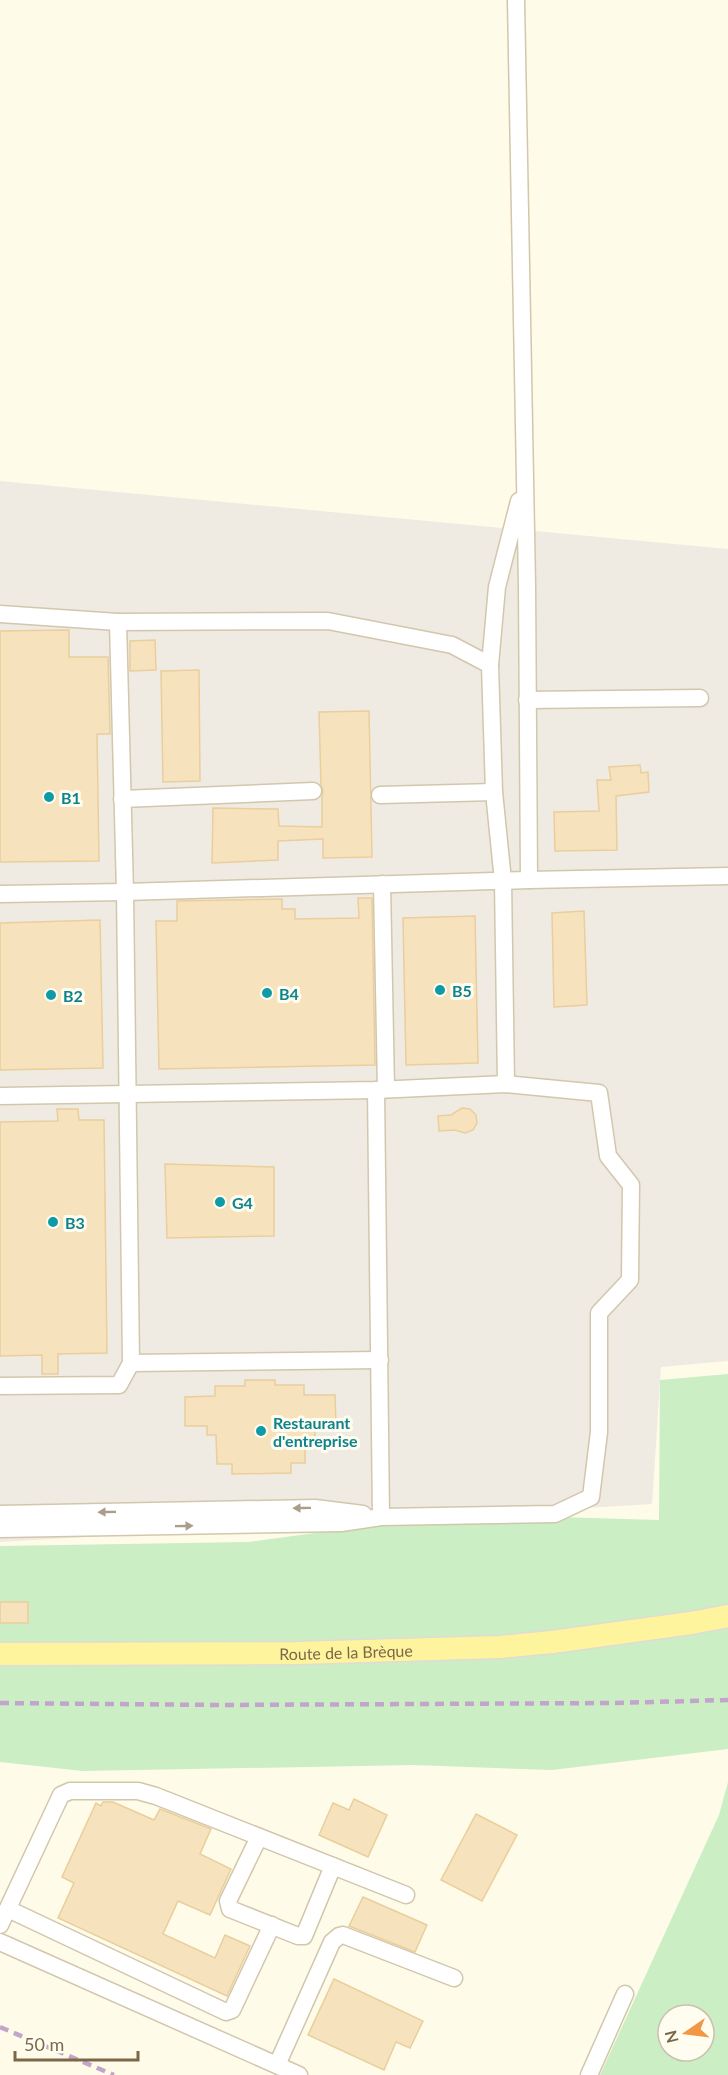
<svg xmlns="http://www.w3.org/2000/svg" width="728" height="2075" font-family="Lato,sans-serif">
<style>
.industrial{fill:#efebe2}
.green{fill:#cbeec4;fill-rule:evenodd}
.building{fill:#f6e3bd;stroke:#eace9c;stroke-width:1.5}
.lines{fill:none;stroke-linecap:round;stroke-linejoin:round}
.minor-casing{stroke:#d2c7ac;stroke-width:19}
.major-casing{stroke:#e0dbd3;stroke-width:25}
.minor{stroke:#fff;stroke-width:16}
.major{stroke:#fff49e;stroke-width:22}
.rail{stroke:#c3a4ca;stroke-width:4.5;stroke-dasharray:9 6;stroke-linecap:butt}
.oneway{fill:#aa9d89}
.culture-dot{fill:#0f9aa8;stroke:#fffdf0;stroke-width:2}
.labels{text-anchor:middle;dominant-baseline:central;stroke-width:6;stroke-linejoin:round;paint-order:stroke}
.culture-label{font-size:16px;font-weight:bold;fill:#0d838f;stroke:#fffdf0;text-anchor:start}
.street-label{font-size:16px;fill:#7c6849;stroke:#fffdf0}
</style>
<rect width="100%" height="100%" fill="#fefbe8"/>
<!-- industrial -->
<polygon class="industrial" points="0,481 728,549 728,1361 661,1367 652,1504 0,1542"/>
<!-- green -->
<g class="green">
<polygon points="728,1374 728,1749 552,1770 413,1765 83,1771 0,1762 0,1546 248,1542 456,1514 659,1520 660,1380"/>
<path d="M 728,1782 L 728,2075 L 600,2075 L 719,1815 ZM 668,2015 L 704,2015 L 704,2051 L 668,2051 Z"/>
</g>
<!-- building -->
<g class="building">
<polygon points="69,630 69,657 108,657 110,734 97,734 99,861 0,862 0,631"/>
<polygon points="155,640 156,670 130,671 130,641"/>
<polygon points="199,670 200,781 163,782 161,671"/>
<polygon points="369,711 372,857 323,858 323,839 278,841 278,860 212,863 213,808 278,809 279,826 322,827 322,797 323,791 321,785 319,712"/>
<polygon points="640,765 641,773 648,772 649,792 616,796 617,850 555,851 554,812 599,811 597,780 611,780 609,767"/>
<polygon points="358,898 372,898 375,1065 159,1069 156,921 177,921 177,901 282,899 282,909 295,909 295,919 359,918"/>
<polygon points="584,911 587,1005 554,1007 552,913"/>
<polygon points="475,916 478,1063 406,1065 403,918"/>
<polygon points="100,920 103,1068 0,1070 0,923"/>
<polygon points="462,1108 470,1109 476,1115 477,1123 473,1130 465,1133 455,1130 439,1131 438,1116 451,1115"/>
<polygon points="57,1109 78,1109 79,1120 104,1120 107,1353 58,1354 58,1374 42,1374 42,1355 0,1356 0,1122 58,1121"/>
<polygon points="165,1164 274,1167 274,1236 167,1238"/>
<polygon points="245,1380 275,1380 275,1385 304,1385 304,1395 335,1395 336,1424 315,1424 315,1440 305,1441 305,1463 291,1463 291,1473 232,1474 232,1464 217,1464 216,1435 207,1435 207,1426 185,1426 185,1397 215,1396 215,1386 245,1386"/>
<rect x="0" y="1602" width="28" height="21"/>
<polygon points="354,1799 387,1815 368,1857 319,1835 333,1803 349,1810"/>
<polygon points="103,1802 113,1802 154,1820 160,1809 211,1829 200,1854 231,1869 210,1915 178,1901 163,1934 215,1958 225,1935 250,1946 227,1996 58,1918 74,1883 62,1877 96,1803 101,1806"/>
<polygon points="476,1814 517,1835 482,1901 441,1880"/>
<polygon points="363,1897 427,1925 415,1952 349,1926"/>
<polygon points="334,1979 423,2021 410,2048 396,2042 384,2070 308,2035"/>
</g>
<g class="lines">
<defs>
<g id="minor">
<polyline points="0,614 118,622 328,621 452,645 490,665"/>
<polyline points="527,700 700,698"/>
<polyline points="380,795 494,792"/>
<polyline points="122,799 313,791"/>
<polyline points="529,880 728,876"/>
<polyline points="382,884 386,1089"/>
<polyline points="0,894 125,892 529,880 527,585 516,0"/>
<polyline points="506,1084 503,881 494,792 490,665 497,587 519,501"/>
<polyline points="376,1090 381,1517"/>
<polyline points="0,1096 376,1090 506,1084 599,1093 608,1156 631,1185 630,1280 599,1313 599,1432 591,1497 555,1514 381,1517 341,1523 0,1529"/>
<polyline points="131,1363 380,1360"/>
<polyline points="0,1386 119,1385 131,1363 125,892 118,622"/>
<polyline points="0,1514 315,1508 363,1514"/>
<polyline points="259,1837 228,1901 230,1909 298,1936 304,1936 333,1866"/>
<polyline points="8,1909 226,2012 232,2010 272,1925"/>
<polyline points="0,1925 61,1795 70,1791 138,1791 156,1796 406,1895"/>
<polyline points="0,1942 299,2075"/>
<polyline points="277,2065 332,1942 339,1936 343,1935 454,1978"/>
<polyline points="589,2075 625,1994"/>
</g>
<g id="major">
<path id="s1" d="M 0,1654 L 298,1653 L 500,1647 L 552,1642 L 691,1623 L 728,1616"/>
</g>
</defs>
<!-- minor casing -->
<use href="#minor" class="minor-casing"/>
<!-- major casing -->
<use href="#major" class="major-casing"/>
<!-- minor -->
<use href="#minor" class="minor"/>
<!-- major -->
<use href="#major" class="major"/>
<!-- rail -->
<g class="rail">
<polyline points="0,1703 220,1705 613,1703 728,1700"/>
<polyline points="0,2027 114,2075"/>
</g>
</g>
<!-- one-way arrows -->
<defs><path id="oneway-solid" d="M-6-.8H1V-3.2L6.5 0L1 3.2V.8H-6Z" transform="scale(1.5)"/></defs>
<g class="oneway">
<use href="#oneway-solid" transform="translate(302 1508) rotate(179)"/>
<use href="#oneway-solid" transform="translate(107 1512) rotate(179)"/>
<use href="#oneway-solid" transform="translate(184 1526) rotate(-1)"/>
</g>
<!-- markers -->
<g class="culture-dot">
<circle cx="49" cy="797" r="6"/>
<circle cx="440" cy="990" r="6"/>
<circle cx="267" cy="993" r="6"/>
<circle cx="51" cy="995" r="6"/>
<circle cx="220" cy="1202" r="6"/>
<circle cx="53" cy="1222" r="6"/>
<circle cx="261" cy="1431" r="6"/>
</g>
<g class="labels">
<!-- culture labels -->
<g class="culture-label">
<text x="61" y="797">B1</text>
<text x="452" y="990">B5</text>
<text x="279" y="993">B4</text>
<text x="63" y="995">B2</text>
<text x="232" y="1202">G4</text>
<text x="65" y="1222">B3</text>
<text x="273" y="1422">Restaurant<tspan x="273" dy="18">d'entreprise</tspan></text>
</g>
<!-- street labels -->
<g class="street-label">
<text stroke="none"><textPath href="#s1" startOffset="346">Route de la Brèque</textPath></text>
</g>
</g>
<!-- north arrow -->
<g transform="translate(686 2033) rotate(256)"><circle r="28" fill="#fffdf0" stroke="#cbc1ad" stroke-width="1.5"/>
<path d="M0-4.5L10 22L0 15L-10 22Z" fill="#f29744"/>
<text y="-9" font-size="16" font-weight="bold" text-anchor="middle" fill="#7c6849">N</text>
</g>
<!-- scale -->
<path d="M15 2051v9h123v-9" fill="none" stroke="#7c6849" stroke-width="3"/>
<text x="24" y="2051" font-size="18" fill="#7c6849" stroke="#fffdf0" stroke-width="4.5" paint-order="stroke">50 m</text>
</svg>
